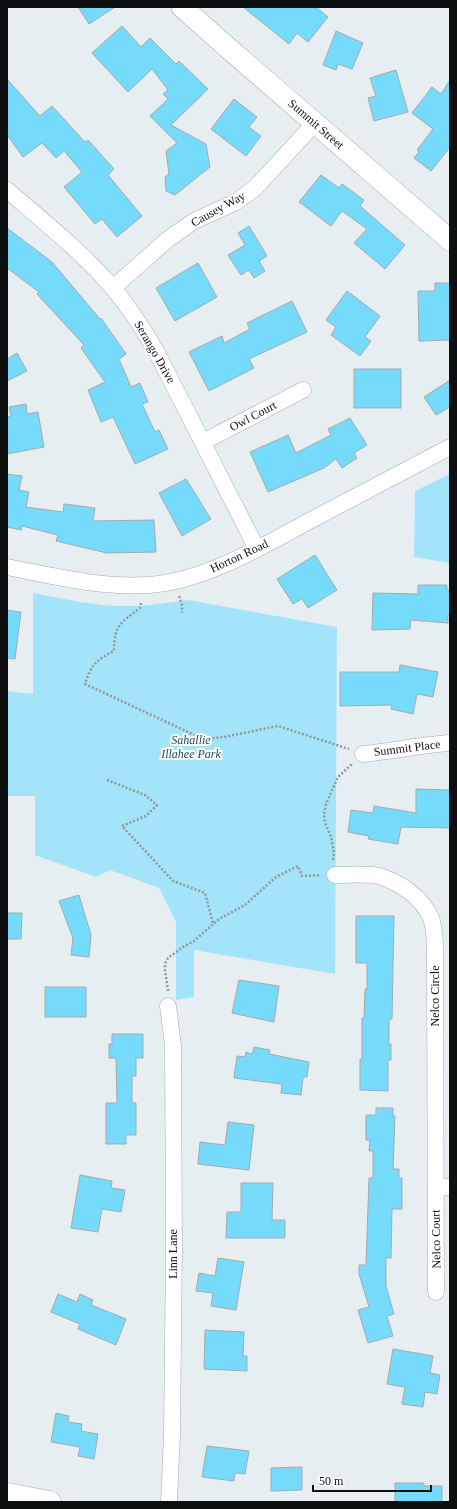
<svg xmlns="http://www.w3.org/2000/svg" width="457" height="1509" font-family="'Times New Roman',serif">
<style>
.green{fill:#a4e4fa}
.building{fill:#76dafa;stroke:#a3abae}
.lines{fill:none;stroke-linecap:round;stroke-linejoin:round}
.minor-casing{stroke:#a3abad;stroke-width:17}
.tertiary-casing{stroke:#a3abad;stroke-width:22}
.secondary-casing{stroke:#a3abad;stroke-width:23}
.path{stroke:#919799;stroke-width:2.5;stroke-dasharray:2 2;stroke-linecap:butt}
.minor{stroke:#fff;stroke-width:16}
.tertiary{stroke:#fff;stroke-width:21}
.secondary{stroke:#fff;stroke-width:22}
.labels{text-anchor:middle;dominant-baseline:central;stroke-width:4;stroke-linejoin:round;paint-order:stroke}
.street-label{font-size:12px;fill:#0d1011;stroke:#fff}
.park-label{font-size:12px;font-style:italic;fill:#1b4856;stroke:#fff}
</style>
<rect width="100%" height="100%" fill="#e6eef1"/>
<!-- green -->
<g class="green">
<polygon points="450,474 450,563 414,557 415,491"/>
<polygon points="33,593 80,602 111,606 141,606 188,600 337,627 335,974 194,950 194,997 176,1000 176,922 159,888 110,870 96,877 35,855 35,796 7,796 7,691 33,694"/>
</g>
<!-- building -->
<g class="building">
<polygon points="78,7 115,7 89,24"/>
<polygon points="243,7 316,7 328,17 308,42 297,33 289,44"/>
<polygon points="122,26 141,47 150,38 176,64 179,61 208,89 171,125 206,144 210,167 175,195 166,191 165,177 169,174 166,151 177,143 150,116 168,99 163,94 168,90 152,69 128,92 92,53"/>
<polygon points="336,31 363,43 352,69 338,64 336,70 323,65"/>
<polygon points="396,70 408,112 374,121 368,98 376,96 370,78"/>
<polygon points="7,79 40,116 52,106 85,142 88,140 114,169 108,175 142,216 117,237 102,219 95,224 64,187 82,172 64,151 56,158 42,143 23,157 7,135"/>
<polygon points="450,80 450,147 431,171 414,158 419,152 417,150 433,129 412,113 432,87 441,94"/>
<polygon points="234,99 257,117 249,127 261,136 246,156 211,129"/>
<polygon points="321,175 339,188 342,184 364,200 360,206 405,245 385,269 354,243 367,229 342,211 331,226 299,202"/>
<polygon points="249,226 267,256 259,261 265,271 254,278 249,270 241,275 228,255 245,245 238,233"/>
<polygon points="7,228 52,262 100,319 101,318 126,354 119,359 131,387 140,383 148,402 142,404 155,432 159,430 168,449 135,464 113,417 101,422 88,390 105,382 81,348 84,345 37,294 39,292 7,268"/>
<polygon points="198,263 217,297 175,321 156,288"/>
<polygon points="435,283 450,283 450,340 419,341 418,291 435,291"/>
<polygon points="347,291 380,316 365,337 371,341 360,356 331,335 336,327 326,320"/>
<polygon points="292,301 307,332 249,359 254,368 209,391 189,352 222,336 224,343 250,329 247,323"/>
<polygon points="17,353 27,371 7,381 7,359"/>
<rect x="354" y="369" width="47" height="39"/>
<polygon points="450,380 450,407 436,415 424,397"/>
<polygon points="26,404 27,414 38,412 44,447 7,454 7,417 11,416 9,407"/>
<polygon points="350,418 367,445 354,453 357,458 342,468 336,459 324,468 268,492 250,452 288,435 296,453 331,435 328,429"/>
<polygon points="7,474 22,476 19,490 29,492 26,507 63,512 64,504 95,508 93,521 154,520 156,552 107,553 56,541 58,535 22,526 21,530 7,527"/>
<polygon points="186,479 211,519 182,536 159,493"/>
<polygon points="315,555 337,590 308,608 302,599 293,604 277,579"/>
<polygon points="418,585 447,585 447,590 450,590 450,615 448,615 448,623 411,620 410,629 372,630 373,593 418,594"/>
<polygon points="7,610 21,612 15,659 7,658"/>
<polygon points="400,665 438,672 433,697 417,694 413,714 391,709 392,705 340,706 340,672 399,672"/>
<polygon points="416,789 450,790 450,828 401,827 398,844 368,839 369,836 348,832 351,810 373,813 374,806 416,813"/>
<polygon points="79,895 91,935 89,957 71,955 73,938 59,901"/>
<polygon points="7,913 22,913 21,939 7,939"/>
<polygon points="356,916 394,916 392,1019 389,1019 389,1044 391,1044 391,1060 388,1060 388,1091 360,1090 360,1059 362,1059 362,1018 364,1018 365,989 367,989 367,963 356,963"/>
<polygon points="239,980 279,986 274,1022 232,1013"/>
<rect x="45" y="987" width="41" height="30"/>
<polygon points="112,1034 143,1034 143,1058 136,1058 136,1076 132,1076 132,1103 136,1103 136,1135 126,1135 126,1144 106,1144 106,1103 117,1103 116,1058 109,1058 109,1044 112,1044"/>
<polygon points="254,1047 270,1050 269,1054 309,1062 307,1077 303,1077 301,1095 281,1093 282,1084 234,1078 237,1056 245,1057 246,1052 252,1054"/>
<polygon points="376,1108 393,1108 393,1116 395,1116 393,1169 399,1169 399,1178 402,1178 402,1209 392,1209 391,1258 386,1258 386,1286 394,1314 387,1316 393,1336 368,1343 358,1310 369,1307 359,1274 359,1265 366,1265 369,1178 373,1178 373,1151 369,1151 370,1140 366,1140 366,1115 376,1115"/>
<polygon points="228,1122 254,1125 249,1170 198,1164 200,1142 225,1145"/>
<polygon points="80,1175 112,1181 111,1188 125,1190 121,1212 102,1209 98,1232 71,1228"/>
<polygon points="241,1183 273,1183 272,1220 285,1220 285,1238 226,1238 227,1212 241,1212"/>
<polygon points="218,1258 244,1262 236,1310 211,1306 213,1293 196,1291 199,1273 215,1276"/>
<polygon points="58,1294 77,1302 80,1294 93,1300 91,1305 126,1319 116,1345 78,1329 80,1324 51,1312"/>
<polygon points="205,1330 244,1332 243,1356 247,1356 247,1371 204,1369"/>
<polygon points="393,1349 433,1356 430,1373 440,1375 437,1394 425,1392 423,1407 402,1404 405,1387 387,1384"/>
<polygon points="56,1413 69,1416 68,1422 82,1424 81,1431 98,1434 94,1459 78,1456 80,1447 51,1442"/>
<polygon points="207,1446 249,1451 245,1474 235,1473 234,1481 202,1477"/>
<polygon points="302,1467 302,1490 271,1491 271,1468"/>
<polygon points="395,1483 424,1483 424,1486 442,1486 442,1502 395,1502"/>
</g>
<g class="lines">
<defs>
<g id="minor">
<path d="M 7,190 C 43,221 81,251 112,287 C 129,307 144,330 157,353 L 257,549"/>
<polyline points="113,288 167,240 194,221 236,202 255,188 315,123"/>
<polyline points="203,442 303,390"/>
<path d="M 7,567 C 53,576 101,588 148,585 C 203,582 265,545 313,519 C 359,495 404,471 450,447"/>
<path d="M 363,754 C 392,751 421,745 450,743"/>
<path d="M 335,875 C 348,875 367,873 379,876 C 399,882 422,897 431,918 C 435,929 435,943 435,954 L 436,1292"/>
<polyline points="168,1006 173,1046 174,1247 172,1435 169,1502"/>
<polyline points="436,1187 450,1187"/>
</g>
<polyline id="tertiary" points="182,7 228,48 450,240"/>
<polyline id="secondary" points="7,1494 50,1502"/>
</defs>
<!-- minor casing -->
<use href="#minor" class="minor-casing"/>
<!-- tertiary casing -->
<use href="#tertiary" class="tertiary-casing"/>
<!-- secondary casing -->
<use href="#secondary" class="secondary-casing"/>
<!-- path -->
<g class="path">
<polyline points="179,596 182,605 182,613"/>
<path d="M 141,603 L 140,608 C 121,623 114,624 114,651 C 96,660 91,665 85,684 L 203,739 L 224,737 L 278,726 L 349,749"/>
<polyline points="107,780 145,795 157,805 146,816 122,826 173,881 205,893 213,923"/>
<polyline points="333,860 334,853 331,837 325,823 324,814 326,804 338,777 352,764"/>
<polyline points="168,991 165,970 165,964 168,958 183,947 194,941 219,919 245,905 276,877 298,866 302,876 321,875"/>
</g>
<!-- minor -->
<use href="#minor" class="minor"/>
<!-- tertiary -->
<use href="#tertiary" class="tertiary"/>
<!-- secondary -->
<use href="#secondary" class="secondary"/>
</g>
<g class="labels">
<!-- street labels -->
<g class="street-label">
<text transform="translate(316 124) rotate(41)">Summit Street</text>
<text transform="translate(218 209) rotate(-29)">Causey Way</text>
<text transform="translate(155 352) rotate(60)">Serango Drive</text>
<text transform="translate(253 416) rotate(-28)">Owl Court</text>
<text transform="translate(239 556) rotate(-25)">Horton Road</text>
<text transform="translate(407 748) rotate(-7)">Summit Place</text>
<text transform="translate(435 996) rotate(-90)">Nelco Circle</text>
<text transform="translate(436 1239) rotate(-91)">Nelco Court</text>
<text transform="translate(173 1254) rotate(-90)">Linn Lane</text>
</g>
<!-- park labels -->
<g class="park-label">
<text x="191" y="740">Sahallie<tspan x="191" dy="14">Illahee Park</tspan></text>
</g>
</g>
<!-- border -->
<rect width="457" height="1509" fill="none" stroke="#0d1011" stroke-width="16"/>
<!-- scale -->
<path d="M313 1485v6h118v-6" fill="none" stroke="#0d1011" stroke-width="2"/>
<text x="319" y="1485" font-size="12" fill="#0d1011" stroke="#ffffff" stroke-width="3" paint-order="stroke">50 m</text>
</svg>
